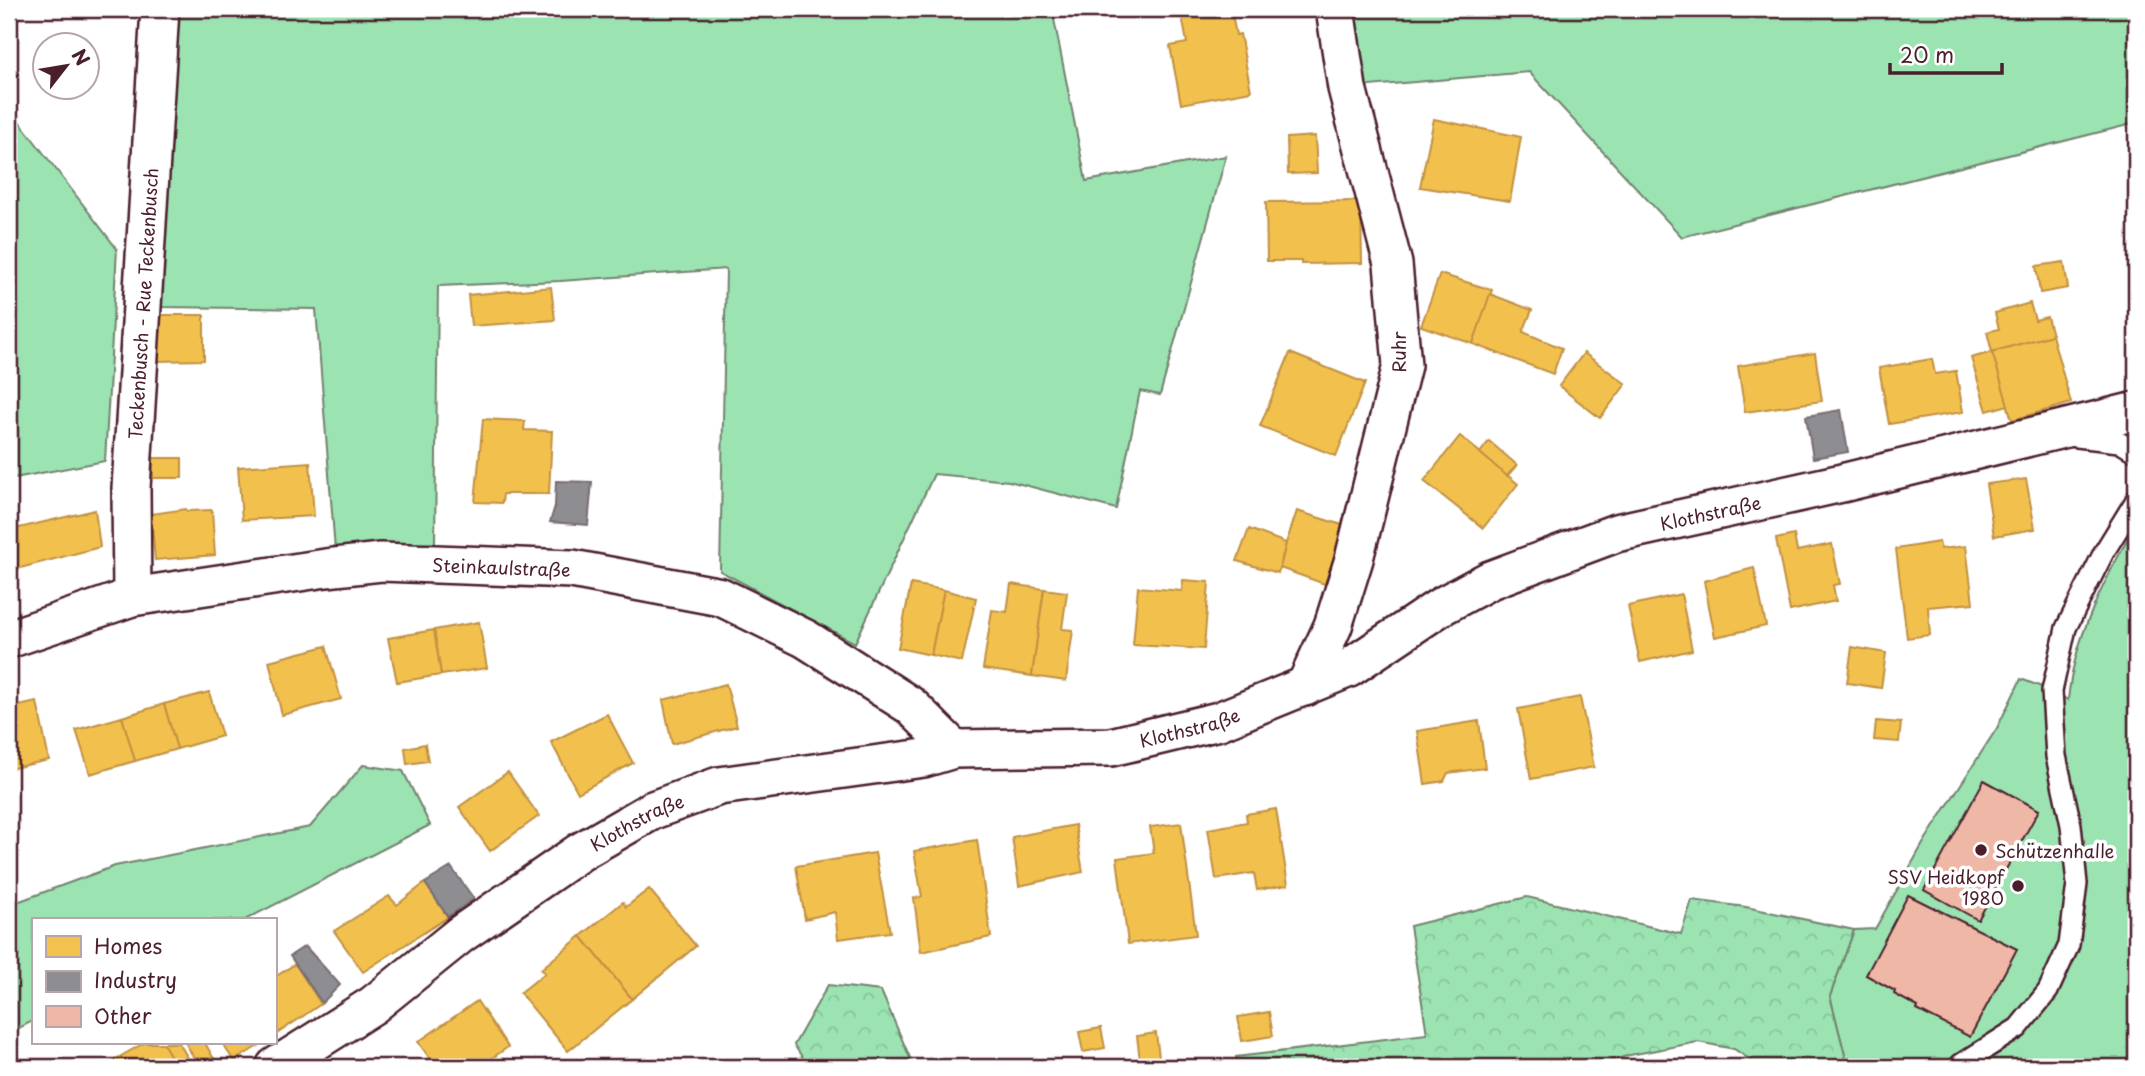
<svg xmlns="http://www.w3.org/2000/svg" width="2145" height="1076" font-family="'Playpen Sans',sans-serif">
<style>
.grass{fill:#9be4b2;stroke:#72826e;stroke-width:2}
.forest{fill:url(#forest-crowns);stroke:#72826e;stroke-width:2}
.homes{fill:#f2c14e;stroke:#c09044;stroke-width:2}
.industry{fill:#8d8d92;stroke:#796c73;stroke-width:2}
.building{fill:#efb7a6;stroke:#4a1f2b;stroke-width:2}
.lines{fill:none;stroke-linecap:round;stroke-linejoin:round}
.service-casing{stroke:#4a1f2b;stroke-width:24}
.minor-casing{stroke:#4a1f2b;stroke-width:42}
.service{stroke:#fff;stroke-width:19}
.minor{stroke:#fff;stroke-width:37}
.poi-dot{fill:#4a1f2b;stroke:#fff;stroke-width:2.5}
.labels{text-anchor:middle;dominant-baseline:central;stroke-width:7;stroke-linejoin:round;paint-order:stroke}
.street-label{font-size:18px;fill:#4a1f2b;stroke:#fff}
.poi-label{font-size:18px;fill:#4a1f2b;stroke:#fff;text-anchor:start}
</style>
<defs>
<pattern id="forest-crowns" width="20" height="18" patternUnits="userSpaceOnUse" patternTransform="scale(1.75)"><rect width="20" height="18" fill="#9be4b2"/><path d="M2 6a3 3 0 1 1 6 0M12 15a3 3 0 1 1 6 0" fill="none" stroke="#87c399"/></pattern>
</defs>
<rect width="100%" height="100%" fill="#fff"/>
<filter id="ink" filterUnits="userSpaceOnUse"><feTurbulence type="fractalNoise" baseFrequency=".0143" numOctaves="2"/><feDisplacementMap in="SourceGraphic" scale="14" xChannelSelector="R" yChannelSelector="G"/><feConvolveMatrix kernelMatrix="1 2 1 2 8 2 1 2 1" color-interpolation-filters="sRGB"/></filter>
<g filter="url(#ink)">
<!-- grass -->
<g class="grass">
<polygon points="173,9 1052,9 1086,181 1226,156 1160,395 1140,391 1116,509 1009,481 934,474 855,643 720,571 726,269 560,281 438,286 435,543 335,550 316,309 161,307"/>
<polygon points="1335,9 2136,9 2136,123 1682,237 1529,72 1347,88"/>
<polygon points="9,108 117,249 105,461 9,479"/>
<path d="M 2136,524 L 2136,1067 L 1848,1067 L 1830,996 L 1854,930 L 1875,929 L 1924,842 L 1997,728 L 2021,679 L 2052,691 L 2068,700 C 2074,637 2105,579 2136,524 Z"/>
<polygon points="363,765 403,771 430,825 245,920 33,920 33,1021 9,1033 9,905 115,866 310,827"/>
</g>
<!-- forest -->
<g class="forest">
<polygon points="1527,897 1681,934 1692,900 1746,907 1854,930 1830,996 1848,1067 1761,1067 1734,1049 1698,1042 1630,1055 1591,1067 1237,1067 1236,1057 1427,1034 1410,926"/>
<polygon points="828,985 881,991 914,1067 809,1067 794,1045"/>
</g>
<!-- homes -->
<g class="homes">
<polygon points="1181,9 1219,9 1182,16"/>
<polygon points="1219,9 1231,9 1236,35 1240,34 1251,91 1181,104 1170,46 1187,43 1182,16"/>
<polygon points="1434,119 1521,137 1510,201 1420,187"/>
<polygon points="1315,136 1317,173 1288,174 1287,138"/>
<polygon points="1361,201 1362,263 1301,264 1301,261 1267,261 1266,202"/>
<polygon points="2064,262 2068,288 2040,293 2036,266"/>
<polygon points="1440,274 1492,290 1473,344 1421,326"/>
<polygon points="551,287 555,320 471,326 468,295"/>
<polygon points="1490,294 1532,310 1523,332 1562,348 1553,374 1473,344"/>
<polygon points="2030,303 2035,320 2047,317 2052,335 1992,352 1987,332 1999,329 1995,313"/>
<polygon points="156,315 204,315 204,360 156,361"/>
<polygon points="2052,335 2071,403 2012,420 1992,352"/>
<polygon points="1992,352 2008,405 1987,411 1971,358"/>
<polygon points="1290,353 1365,383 1336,456 1260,426"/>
<polygon points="1584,353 1626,384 1600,418 1559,386"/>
<polygon points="1815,353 1822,401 1745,412 1738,366"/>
<polygon points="1932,359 1935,374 1956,371 1963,412 1889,424 1879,368"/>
<polygon points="483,419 525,421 524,430 552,431 549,494 503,494 502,503 475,502"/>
<polygon points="1460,436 1518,484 1483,528 1424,481"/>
<polygon points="1489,441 1517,465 1507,476 1480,453"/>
<rect x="153" y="458" width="29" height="20"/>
<polygon points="310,462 314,516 242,520 238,467"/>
<polygon points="2026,479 2035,529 1994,536 1986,484"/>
<polygon points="186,509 187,511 212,510 215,555 155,560 151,514"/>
<polygon points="95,510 100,547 9,571 9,522 16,520 15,529"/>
<polygon points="1297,511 1352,528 1333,587 1280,568 1286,543"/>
<polygon points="1249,529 1286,543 1278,573 1237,561"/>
<polygon points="1794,535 1797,551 1832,544 1840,584 1833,585 1836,601 1790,611 1776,539"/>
<polygon points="1939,542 1941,549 1966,546 1973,603 1928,607 1930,635 1907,638 1896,549"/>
<polygon points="1754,568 1766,626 1715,637 1704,581"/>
<polygon points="1183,580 1209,582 1204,649 1133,645 1138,587 1182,591"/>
<polygon points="911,584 944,590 931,655 898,648"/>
<polygon points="1011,584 1044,589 1032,676 983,669 992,610 1007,612"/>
<polygon points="1044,589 1067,592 1062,629 1073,630 1066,681 1032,676"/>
<polygon points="944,590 976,598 962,662 931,655"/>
<polygon points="1681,594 1692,650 1640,662 1628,606"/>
<polygon points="479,622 487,668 441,675 434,630"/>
<polygon points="434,630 441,675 397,682 388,638"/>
<polygon points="326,646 341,699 282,715 269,661"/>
<polygon points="1852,647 1886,653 1881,688 1847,683"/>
<polygon points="726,684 737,726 672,744 663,700"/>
<polygon points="209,692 222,736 177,749 164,704"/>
<polygon points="1580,697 1594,767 1531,779 1518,709"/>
<polygon points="37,702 49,760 9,769 9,708"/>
<polygon points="164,704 177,749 135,761 122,717"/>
<polygon points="607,714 633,763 578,793 551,742"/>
<polygon points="122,717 135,761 90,774 76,730"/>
<polygon points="1479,721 1485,768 1448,773 1444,781 1425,784 1417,731"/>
<polygon points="1876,721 1901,723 1899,742 1874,740"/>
<polygon points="425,744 428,761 407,764 405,748"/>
<polygon points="508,772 539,816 490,851 459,807"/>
<polygon points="1276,809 1288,885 1257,890 1254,873 1216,879 1208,829 1247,822 1246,814"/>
<polygon points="1181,823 1196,935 1128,944 1117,858 1154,853 1150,827"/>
<polygon points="1075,825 1083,872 1019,886 1012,837"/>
<polygon points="977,840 991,937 921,952 914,898 922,897 914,851"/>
<polygon points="875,853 890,932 838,939 835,912 805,919 796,866"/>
<polygon points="425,883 448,917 363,972 334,931 389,896 397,905"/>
<polygon points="649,889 696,946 632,999 581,936 623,902 626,907"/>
<polygon points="581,936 632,999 568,1051 520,993 545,973 541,969"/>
<polygon points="295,964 321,1004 275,1035 275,977"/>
<polygon points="477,1001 508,1047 479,1067 436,1067 418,1042"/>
<polygon points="1269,1012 1273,1036 1242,1041 1238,1017"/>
<polygon points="1101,1028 1105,1048 1083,1052 1079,1032"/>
<polygon points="1156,1033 1159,1057 1140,1060 1137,1036"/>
<polygon points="144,1043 163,1043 177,1067 102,1067"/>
<polygon points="163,1043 179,1043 189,1060 177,1067"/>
<polygon points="187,1043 205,1043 214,1059 199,1067 186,1044"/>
<polygon points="222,1043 263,1043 234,1061"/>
</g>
<!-- industry -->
<g class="industry">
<polygon points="1841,410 1848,452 1813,458 1806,416"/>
<polygon points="556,481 592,482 588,525 550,522 555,506"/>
<polygon points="451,867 474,899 448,917 425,883"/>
<polygon points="305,946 340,985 322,1003 290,956"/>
</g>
<!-- building -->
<g class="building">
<polygon points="1984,780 2039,810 1978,920 1924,890"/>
<polygon points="1908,895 2017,949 1970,1037 1917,1010 1918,1007 1894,994 1895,991 1866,975"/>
</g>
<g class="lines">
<defs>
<g id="service">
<polyline points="2069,436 2119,442 2136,452"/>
<polyline points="1961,1064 2018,1028 2048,991 2069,945 2077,884 2071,825 2056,756 2052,691 2066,628 2104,552 2136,500"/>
</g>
<g id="minor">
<path id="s1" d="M 132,597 L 131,488 L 160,9"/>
<path id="s2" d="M 9,639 L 132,597 L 326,568 L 381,562 L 572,569 L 721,597 L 806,639 L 911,706 L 954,749"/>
<polyline points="1305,687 1333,626 1354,559 1402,365 1393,264 1347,88 1335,9"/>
<path id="s3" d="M 275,1067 L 373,1005 L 461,934 L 580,852 L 653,810 L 719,786 L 924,758 L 954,749 L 1111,747 L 1219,721 L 1349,668 L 1440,607 L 1490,580 L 1616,533 L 1842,483 L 2136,411"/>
</g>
</defs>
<!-- service casing -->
<use href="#service" class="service-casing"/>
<!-- minor casing -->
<use href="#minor" class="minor-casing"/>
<!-- service -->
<use href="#service" class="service"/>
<!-- minor -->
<use href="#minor" class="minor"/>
</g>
</g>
<!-- markers -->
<g class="poi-dot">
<circle cx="1981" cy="850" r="7"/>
<circle cx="2018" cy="886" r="7"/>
</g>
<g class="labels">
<!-- street labels -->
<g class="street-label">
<text stroke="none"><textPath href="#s1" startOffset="294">Teckenbusch - Rue Teckenbusch</textPath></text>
<text transform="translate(1398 352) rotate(-90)">Ruhr</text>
<text stroke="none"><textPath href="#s3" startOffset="1572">Klothstraße</textPath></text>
<text stroke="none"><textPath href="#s2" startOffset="502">Steinkaulstraße</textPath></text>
<text stroke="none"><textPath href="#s3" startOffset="1004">Klothstraße</textPath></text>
<text stroke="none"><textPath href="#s3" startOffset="438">Klothstraße</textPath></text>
</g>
<!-- poi labels -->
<g class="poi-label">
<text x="1995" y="850">Schützenhalle</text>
<text x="2004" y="876" text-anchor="end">SSV Heidkopf<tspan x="2004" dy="21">1980</tspan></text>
</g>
</g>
<!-- margin -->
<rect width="2145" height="1076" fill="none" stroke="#fff" stroke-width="35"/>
<rect x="18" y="18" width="2110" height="1041" fill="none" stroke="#4a1f2b" stroke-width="2.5" filter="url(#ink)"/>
<!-- legend -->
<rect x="32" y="918" width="245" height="126" fill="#ffffff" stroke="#b7a5aa" stroke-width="2"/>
<rect x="46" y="936" width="35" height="21" fill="#f2c14e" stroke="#b7a5aa" stroke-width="2"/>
<text x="94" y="954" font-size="21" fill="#4a1f2b">Homes</text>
<rect x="46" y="971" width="35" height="21" fill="#8d8d92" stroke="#b7a5aa" stroke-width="2"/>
<text x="94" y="988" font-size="21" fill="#4a1f2b">Industry</text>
<rect x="46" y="1006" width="35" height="21" fill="#efb7a6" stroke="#b7a5aa" stroke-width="2"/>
<text x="94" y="1024" font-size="21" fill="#4a1f2b">Other</text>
<!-- north arrow -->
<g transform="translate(66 66) rotate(59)"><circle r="33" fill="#ffffff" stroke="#b7a5aa" stroke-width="2"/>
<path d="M0-5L12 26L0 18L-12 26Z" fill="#4a1f2b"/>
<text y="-10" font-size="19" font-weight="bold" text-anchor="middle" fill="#4a1f2b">N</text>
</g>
<!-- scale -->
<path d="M1890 63v10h112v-10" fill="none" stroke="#4a1f2b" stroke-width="3.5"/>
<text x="1900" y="63" font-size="21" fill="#4a1f2b" stroke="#ffffff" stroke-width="5" paint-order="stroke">20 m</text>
</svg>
